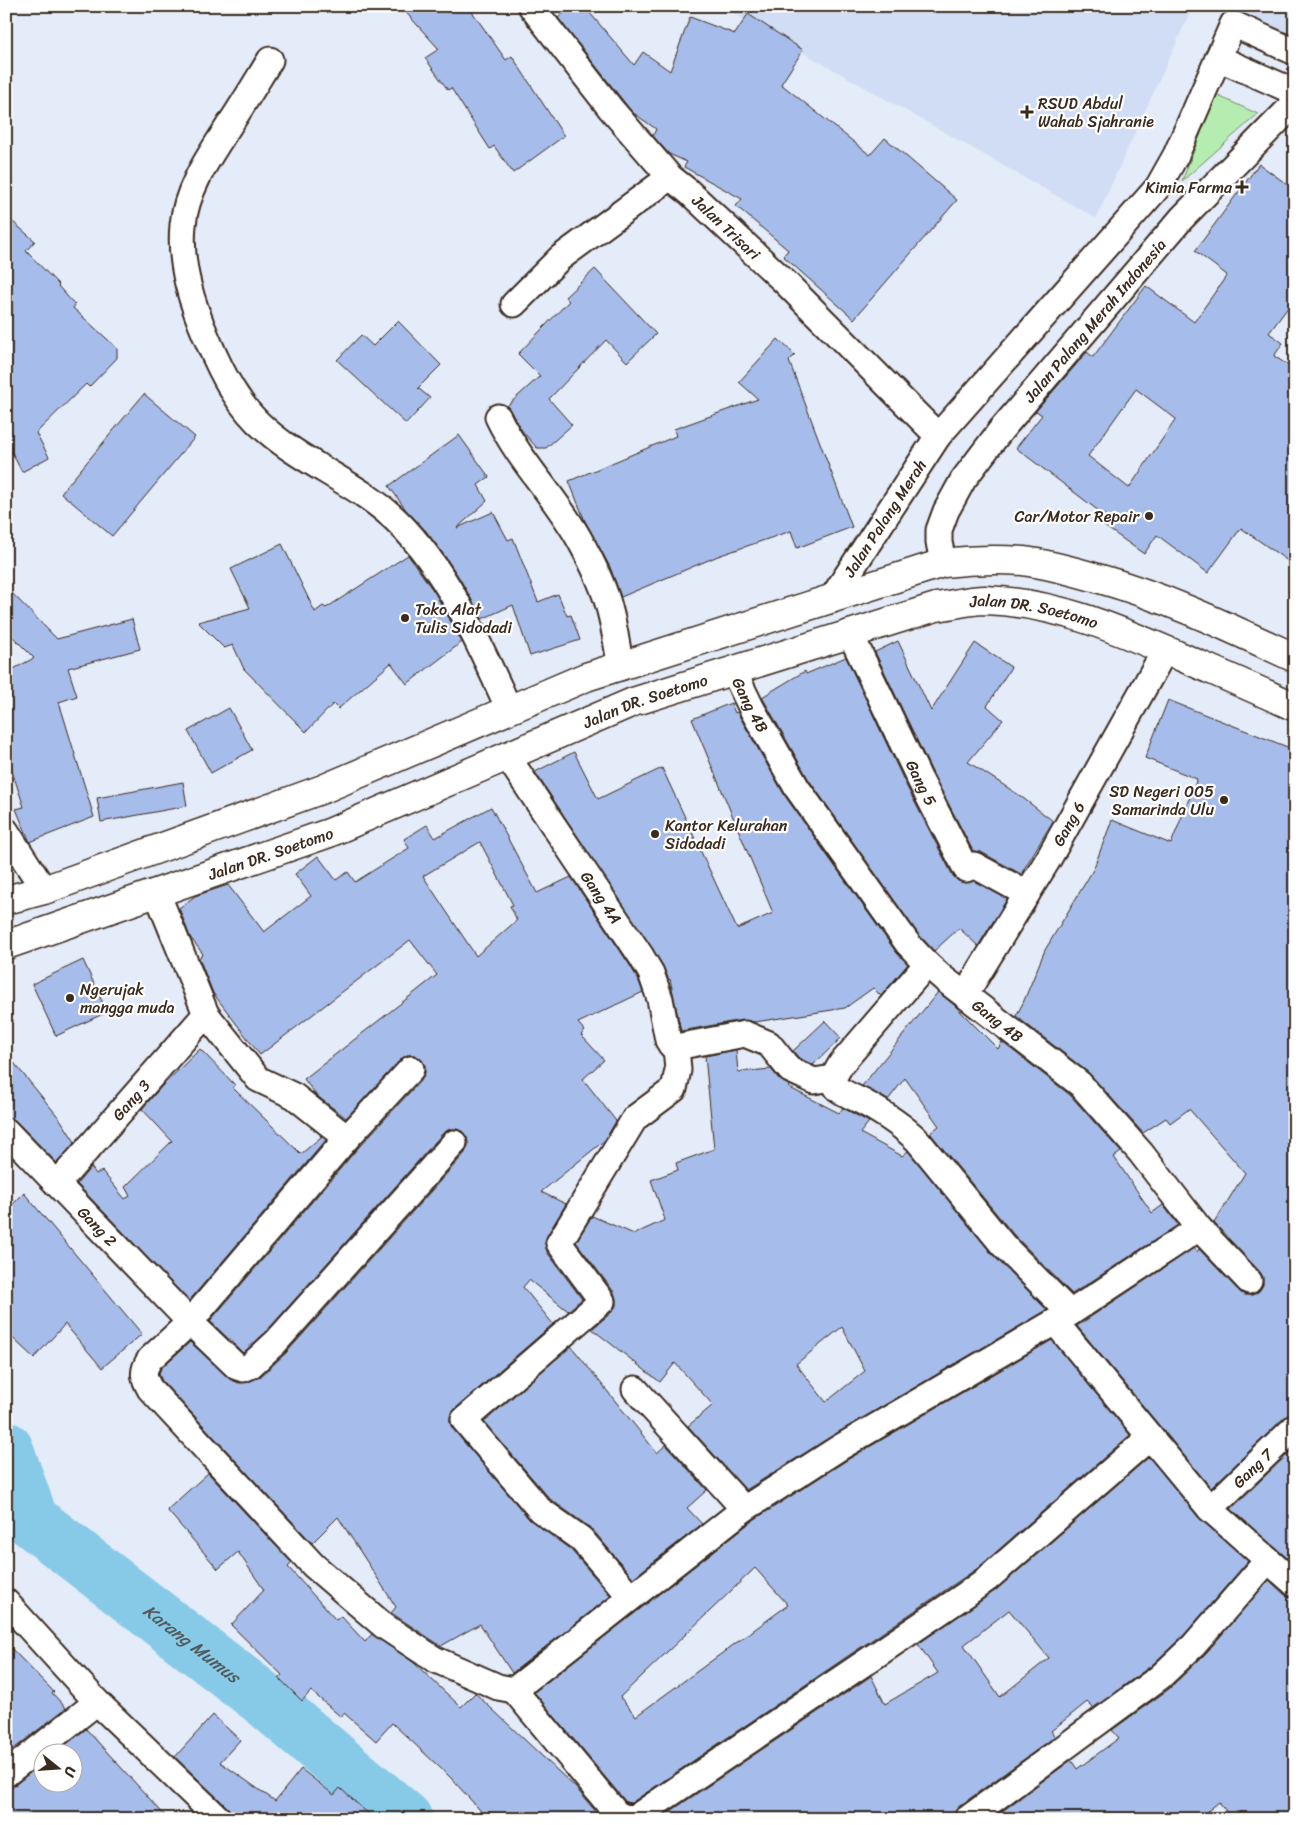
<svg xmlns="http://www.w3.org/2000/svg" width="1301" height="1825" font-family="Sriracha,sans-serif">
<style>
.built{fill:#d1ddf4}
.green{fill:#b5edb1;stroke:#788c68}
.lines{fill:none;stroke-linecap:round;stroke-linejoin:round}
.river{stroke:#87cae8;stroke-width:55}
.building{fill:#a6bcea;stroke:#3b2a1e;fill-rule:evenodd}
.street-casing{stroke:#3b2a1e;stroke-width:29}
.secondary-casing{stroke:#3b2a1e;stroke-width:31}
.street{stroke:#fff;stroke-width:25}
.secondary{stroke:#fff;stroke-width:28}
.poi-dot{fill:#3b2a1e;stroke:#fff;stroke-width:2}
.labels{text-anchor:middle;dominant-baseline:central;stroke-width:4.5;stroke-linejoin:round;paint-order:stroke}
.poi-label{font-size:16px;fill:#3b2a1e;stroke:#fff;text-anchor:start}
.street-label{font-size:16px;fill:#3b2a1e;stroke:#fff}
.water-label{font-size:18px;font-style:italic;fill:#525a5b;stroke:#fff}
</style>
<rect width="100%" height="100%" fill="#e4ebf9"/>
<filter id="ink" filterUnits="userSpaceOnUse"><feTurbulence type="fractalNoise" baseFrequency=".02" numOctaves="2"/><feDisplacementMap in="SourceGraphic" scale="10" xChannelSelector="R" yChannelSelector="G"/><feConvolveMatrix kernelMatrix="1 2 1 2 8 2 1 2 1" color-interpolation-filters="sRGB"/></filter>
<g filter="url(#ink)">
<!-- built -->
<g class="built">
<polygon points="721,6 1193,6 1096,218"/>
<polygon points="1228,6 1295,6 1295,37"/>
</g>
<!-- green -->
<polygon class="green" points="1216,95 1258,114 1182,181"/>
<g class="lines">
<!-- river -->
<path class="river" id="s1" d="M 6,1449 L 31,1520 L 266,1701 L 405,1819"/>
</g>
<!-- building -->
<g class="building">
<polygon points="400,6 468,6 506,60 512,56 564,136 513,173 494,146 490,149 451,88 448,90 425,58 439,49"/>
<polygon points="571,6 584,6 634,65 643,52 670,71 690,17 735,34 748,14 803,50 781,84 870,155 885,138 957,200 854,319 783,256 788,250 736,206 742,199 684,167 687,162 669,154 653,136 656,129 632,112 558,18"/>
<path d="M 1259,164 L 1295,190 L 1295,298 L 1269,333 L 1283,343 L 1274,356 L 1295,370 L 1295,566 L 1241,528 L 1208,573 L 1157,535 L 1144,554 L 1103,525 L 1108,518 L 1016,448 L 1042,415 L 1036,411 L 1087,352 L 1093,357 L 1146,286 L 1194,322 L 1227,275 L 1195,251 ZM 1136,389 L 1176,419 L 1129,488 L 1088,456 Z"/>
<polygon points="6,216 35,241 26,251 59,285 58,286 75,305 73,308 117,348 117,358 89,387 86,384 36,433 49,457 22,472 6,441"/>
<polygon points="595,269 656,334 627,362 606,340 549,399 572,425 546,448 537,448 523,432 507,406 540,376 518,354 569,301 565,297"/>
<polygon points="398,321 441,365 418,388 430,398 406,424 337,360 361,335 373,346"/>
<polygon points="778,339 795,355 789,361 852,527 797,548 791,531 718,556 621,597 610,567 585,521 569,481 676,436 674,429 758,399 739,382"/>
<polygon points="144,394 195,437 112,536 61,493"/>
<polygon points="459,435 489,477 478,485 487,501 457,528 493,512 508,540 513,538 538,602 558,594 567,616 571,615 580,640 530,656 513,605 482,619 460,579 444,555 426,531 406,510 389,486"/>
<polygon points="282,544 315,612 323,606 326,608 408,555 435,593 462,642 407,684 391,663 338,709 333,704 306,732 244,669 233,645 224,648 198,622 250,608 231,569"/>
<polygon points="6,587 57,639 132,619 140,649 68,668 77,696 59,702 94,817 30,842 16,809 24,807 6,753 6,673 34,658 6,630"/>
<polygon points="898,641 931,711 975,643 1011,667 987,706 1003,720 968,762 1019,795 1053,821 1021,874 981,852 973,851 933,774 875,652"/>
<polygon points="846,657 907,787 953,876 958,881 965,883 974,881 1007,899 978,946 959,928 934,951 919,935 809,780 762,697 805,671 806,674"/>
<polygon points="1168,700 1295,750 1295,1413 1285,1417 1211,1488 1077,1326 1194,1248 1197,1252 1199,1249 1239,1291 1244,1295 1252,1295 1258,1292 1263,1285 1263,1277 1260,1272 1214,1223 1245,1173 1189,1109 1170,1123 1166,1118 1143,1133 1089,1073 1016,1016 1023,1003 1045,950 1093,870 1112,820 1171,844 1197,779 1145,758"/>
<polygon points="731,703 735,713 737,712 785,796 896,952 908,964 881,996 873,988 845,1008 755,1022 742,1020 681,1031 670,979 669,980 663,966 535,772 574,752 598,799 662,768 737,929 773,913 692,719"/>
<polygon points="229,708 252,750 211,773 188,731"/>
<polygon points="183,782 187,806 101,822 97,798"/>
<path d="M 491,807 L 537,893 L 571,877 L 629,964 L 638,979 L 643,992 L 578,1023 L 585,1031 L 581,1035 L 604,1060 L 583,1079 L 616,1121 L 605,1140 L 541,1192 L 566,1204 L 547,1236 L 545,1244 L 547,1252 L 582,1299 L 568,1311 L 529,1280 L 523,1287 L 553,1324 L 455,1409 L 450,1416 L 450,1423 L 453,1429 L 529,1519 L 571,1550 L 611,1596 L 512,1673 L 480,1624 L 441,1646 L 393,1614 L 391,1613 L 396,1607 L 338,1517 L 312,1543 L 162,1381 L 159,1374 L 161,1368 L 190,1342 L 232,1380 L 239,1383 L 248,1382 L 260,1377 L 287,1352 L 465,1153 L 468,1145 L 467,1138 L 463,1132 L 457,1129 L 450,1129 L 443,1133 L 266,1332 L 243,1353 L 210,1321 L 358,1148 L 422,1079 L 425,1073 L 425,1065 L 421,1059 L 415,1055 L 407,1055 L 401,1059 L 346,1118 L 316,1095 L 304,1079 L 437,975 L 410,940 L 260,1055 L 213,993 L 199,958 L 203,954 L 190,937 L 179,908 L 195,896 L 228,885 L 264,932 L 311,896 L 295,874 L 318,856 L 336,880 L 348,872 L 355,882 L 409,848 L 404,839 L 427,825 L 435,838 ZM 480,842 L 513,905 L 510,906 L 517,920 L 476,956 L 423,876 Z"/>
<polygon points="83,960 107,1012 56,1036 32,984"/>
<polygon points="938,992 953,1004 998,1049 1002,1042 1070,1095 1121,1152 1114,1157 1152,1213 1163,1205 1178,1225 1072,1294 1014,1235 930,1133 939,1126 905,1078 888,1100 862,1086"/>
<polygon points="825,1021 841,1038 813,1065 799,1058 793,1051"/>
<polygon points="200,1049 235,1085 233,1088 301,1154 321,1137 320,1135 326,1140 189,1301 77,1184 91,1167 96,1174 102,1171 125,1199 130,1196 125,1187 172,1141 142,1109 162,1086"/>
<path d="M 736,1050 L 738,1072 L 771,1069 L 779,1079 L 790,1086 L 788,1087 L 839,1113 L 843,1108 L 869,1122 L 860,1133 L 902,1156 L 908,1151 L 992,1254 L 1047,1310 L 832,1436 L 746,1490 L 688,1426 L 713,1405 L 675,1363 L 660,1382 L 592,1329 L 612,1312 L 616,1306 L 616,1299 L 614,1292 L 576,1242 L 592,1216 L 634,1234 L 665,1220 L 651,1180 L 678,1170 L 676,1163 L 714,1149 L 705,1056 ZM 842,1327 L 865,1371 L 826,1402 L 796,1364 Z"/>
<polygon points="6,1053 60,1119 75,1142 57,1163 16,1121 6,1117"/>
<polygon points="24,1193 142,1334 102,1368 65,1324 34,1358 6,1332 6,1211"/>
<path d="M 1052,1340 L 1130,1435 L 978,1568 L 631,1803 L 626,1802 L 534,1692 L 752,1521 L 847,1460 ZM 755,1568 L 788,1605 L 636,1716 L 620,1697 Z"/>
<polygon points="571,1346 657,1453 666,1445 707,1490 687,1508 702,1524 633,1578 592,1529 550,1499 484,1422"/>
<polygon points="1295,1447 1295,1565 1231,1509"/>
<path d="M 1149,1457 L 1199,1518 L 1248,1561 L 1184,1635 L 1151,1666 L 1093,1708 L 1087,1702 L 1051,1731 L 1055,1737 L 958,1807 L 954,1813 L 953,1819 L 659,1819 L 871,1676 L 885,1704 L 938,1673 L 918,1644 L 996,1590 ZM 1009,1610 L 1049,1658 L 1000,1697 L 964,1645 Z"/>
<polygon points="208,1473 292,1563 288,1567 336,1620 341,1616 365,1642 372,1634 413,1662 461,1707 475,1693 576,1788 602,1819 488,1819 450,1777 392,1723 376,1741 344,1713 341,1717 311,1691 302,1701 279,1678 282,1675 231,1625 264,1590 238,1552 218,1569 167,1510"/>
<polygon points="1269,1580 1285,1595 1295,1598 1295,1819 1232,1819 1219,1802 1198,1819 992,1819 1071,1760 1077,1769 1119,1738 1112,1730 1169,1689 1204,1655"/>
<polygon points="6,1643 54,1692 52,1693 66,1708 6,1755"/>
<polygon points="213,1715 240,1740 220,1762 275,1801 301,1769 334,1795 340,1788 374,1819 234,1819 229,1809 175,1757"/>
<polygon points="86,1729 168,1819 6,1819 6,1788 15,1785 42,1763 42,1782 72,1782 72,1752 56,1752"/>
</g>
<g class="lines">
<defs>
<g id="street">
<path id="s2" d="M 531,6 L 611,109 L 670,177 L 689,192 L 786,283 L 938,436"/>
<polyline points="1218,58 1295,92"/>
<path d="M 270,60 C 257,81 244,103 230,124 C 211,154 186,188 183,225 C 179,265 192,304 208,341 C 222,374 238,406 266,430 C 306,465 359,484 397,521 C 448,571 480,646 509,709"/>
<polyline points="514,304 560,258 670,177"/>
<path d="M 498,417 C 519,461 554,495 578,537 C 591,560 604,585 610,611 C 615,629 617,648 621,667"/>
<path id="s3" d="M 943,563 L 939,542 L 939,530 L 946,511 L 963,480 L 1001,430 L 1182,218 L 1295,103"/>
<path id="s4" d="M 831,600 L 938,436 L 1158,187 L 1176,155 L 1233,24 L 1295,52"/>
<path id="s5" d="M 850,633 L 920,780 L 966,869 L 974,865 L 1027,894"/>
<path id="s6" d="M 733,670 L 752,709 L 797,788 L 908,944 L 927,964 L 944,979 L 1080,1084 L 1141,1153 L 1199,1228 L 1249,1281"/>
<path id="s7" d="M 507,756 L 641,956 L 651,973 L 660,999 L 668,1040 L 671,1045 L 676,1047"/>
<polyline points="6,831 44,890"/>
<polyline points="157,893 206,1014 258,1079 294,1096 347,1138"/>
<path d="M 927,964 L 841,1064 L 833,1078 C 834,1082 835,1086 838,1089 C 845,1094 855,1098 863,1102 C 883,1113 902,1125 918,1141 L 1003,1245 L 1070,1313"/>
<path id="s8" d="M 965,995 L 1049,858 L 1165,650"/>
<polyline points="676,1047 745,1034 769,1044 790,1070 814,1081 833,1078"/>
<path d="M 411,1069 L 347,1138 L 190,1322 L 150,1359 C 142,1371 143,1377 150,1389 L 313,1565 L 384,1626 L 434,1659 L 498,1687 L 514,1690 L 744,1509"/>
<path id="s9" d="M 6,1131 L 190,1322 L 237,1367 L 243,1369 L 250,1366 L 276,1342 L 454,1143"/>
<path id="s10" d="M 57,1184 L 206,1014"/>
<polyline points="1055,1322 1210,1509 1295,1584"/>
<polyline points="635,1389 744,1509 839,1448 1070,1313 1199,1228"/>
<path id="s11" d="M 1210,1509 L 1295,1427"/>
<polyline points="631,1597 581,1539 540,1510 464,1420 602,1301 559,1243 635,1118 674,1089 678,1070 676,1047"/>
<polyline points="6,1602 97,1702 219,1819"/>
<polyline points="514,1690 617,1814 627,1818 636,1817 965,1595 987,1579 1150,1437"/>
<polyline points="6,1774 97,1702"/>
<polyline points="967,1819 1160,1677 1194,1645 1268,1560"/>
</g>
<g id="secondary">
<path d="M 6,900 L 44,890 L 323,789 L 586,677 L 943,563 C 969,560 996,559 1023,561 C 1048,564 1073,571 1097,578 C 1168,598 1228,627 1295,658"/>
<path id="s12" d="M 6,945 L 329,833 L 633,702 L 936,607 C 951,605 969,600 985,600 C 1054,602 1114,628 1177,655 C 1216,672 1256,689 1295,707"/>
</g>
</defs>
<!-- street casing -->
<use href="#street" class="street-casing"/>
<!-- secondary casing -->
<use href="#secondary" class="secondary-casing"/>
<!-- street -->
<use href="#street" class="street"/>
<!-- secondary -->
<use href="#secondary" class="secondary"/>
</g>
</g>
<!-- markers -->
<g class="poi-dot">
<path d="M1024.5 104.5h5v5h5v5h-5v5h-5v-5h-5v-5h5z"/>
<path d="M1239.5 179.5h5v5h5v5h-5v5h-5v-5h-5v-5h5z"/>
<circle cx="1149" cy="516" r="5"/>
<circle cx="405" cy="618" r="5"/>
<circle cx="1224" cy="800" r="5"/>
<circle cx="655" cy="834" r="5"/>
<circle cx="70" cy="998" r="5"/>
</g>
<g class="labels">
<!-- poi labels -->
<g class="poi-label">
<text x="1038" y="103">RSUD Abdul<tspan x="1038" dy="18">Wahab Sjahranie</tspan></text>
<text x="1232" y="187" text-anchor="end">Kimia Farma</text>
<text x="1139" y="516" text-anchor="end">Car/Motor Repair</text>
<text x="415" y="609">Toko Alat<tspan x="415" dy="18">Tulis Sidodadi</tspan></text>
<text x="1214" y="791" text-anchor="end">SD Negeri 005<tspan x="1214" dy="18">Samarinda Ulu</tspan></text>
<text x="665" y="825">Kantor Kelurahan<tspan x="665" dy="18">Sidodadi</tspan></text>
<text x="80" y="989">Ngerujak<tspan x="80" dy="18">mangga muda</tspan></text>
</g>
<!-- street labels -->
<g class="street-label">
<text stroke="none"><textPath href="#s2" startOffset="296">Jalan Trisari</textPath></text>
<text stroke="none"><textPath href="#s3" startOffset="296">Jalan Palang Merah Indonesia</textPath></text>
<text stroke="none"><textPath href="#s4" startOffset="98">Jalan Palang Merah</textPath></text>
<text stroke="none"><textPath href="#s12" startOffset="1090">Jalan DR. Soetomo</textPath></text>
<text stroke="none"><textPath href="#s12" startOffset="685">Jalan DR. Soetomo</textPath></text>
<text stroke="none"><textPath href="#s6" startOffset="39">Gang 4B</textPath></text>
<text stroke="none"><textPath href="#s5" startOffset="166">Gang 5</textPath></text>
<text stroke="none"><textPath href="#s8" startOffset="200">Gang 6</textPath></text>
<text stroke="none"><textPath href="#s12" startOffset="280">Jalan DR. Soetomo</textPath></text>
<text stroke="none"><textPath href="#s7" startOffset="170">Gang 4A</textPath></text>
<text stroke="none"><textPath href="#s6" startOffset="444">Gang 4B</textPath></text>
<text stroke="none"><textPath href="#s10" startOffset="112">Gang 3</textPath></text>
<text stroke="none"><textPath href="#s9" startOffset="132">Gang 2</textPath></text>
<text stroke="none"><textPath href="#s11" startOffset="59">Gang 7</textPath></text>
</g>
<!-- water labels -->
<g class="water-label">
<text stroke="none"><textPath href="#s1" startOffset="278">Karang Mumus</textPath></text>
</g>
</g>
<!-- margin -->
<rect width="1301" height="1825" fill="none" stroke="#fff" stroke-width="25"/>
<rect x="12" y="12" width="1276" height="1800" fill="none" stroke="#3b2a1e" stroke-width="2" filter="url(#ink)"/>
<!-- north arrow -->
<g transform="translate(58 1768) rotate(107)"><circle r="24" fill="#ffffff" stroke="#b1aaa5"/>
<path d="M0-4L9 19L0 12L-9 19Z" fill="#3b2a1e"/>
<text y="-8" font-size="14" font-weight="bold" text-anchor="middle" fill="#3b2a1e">U</text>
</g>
</svg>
